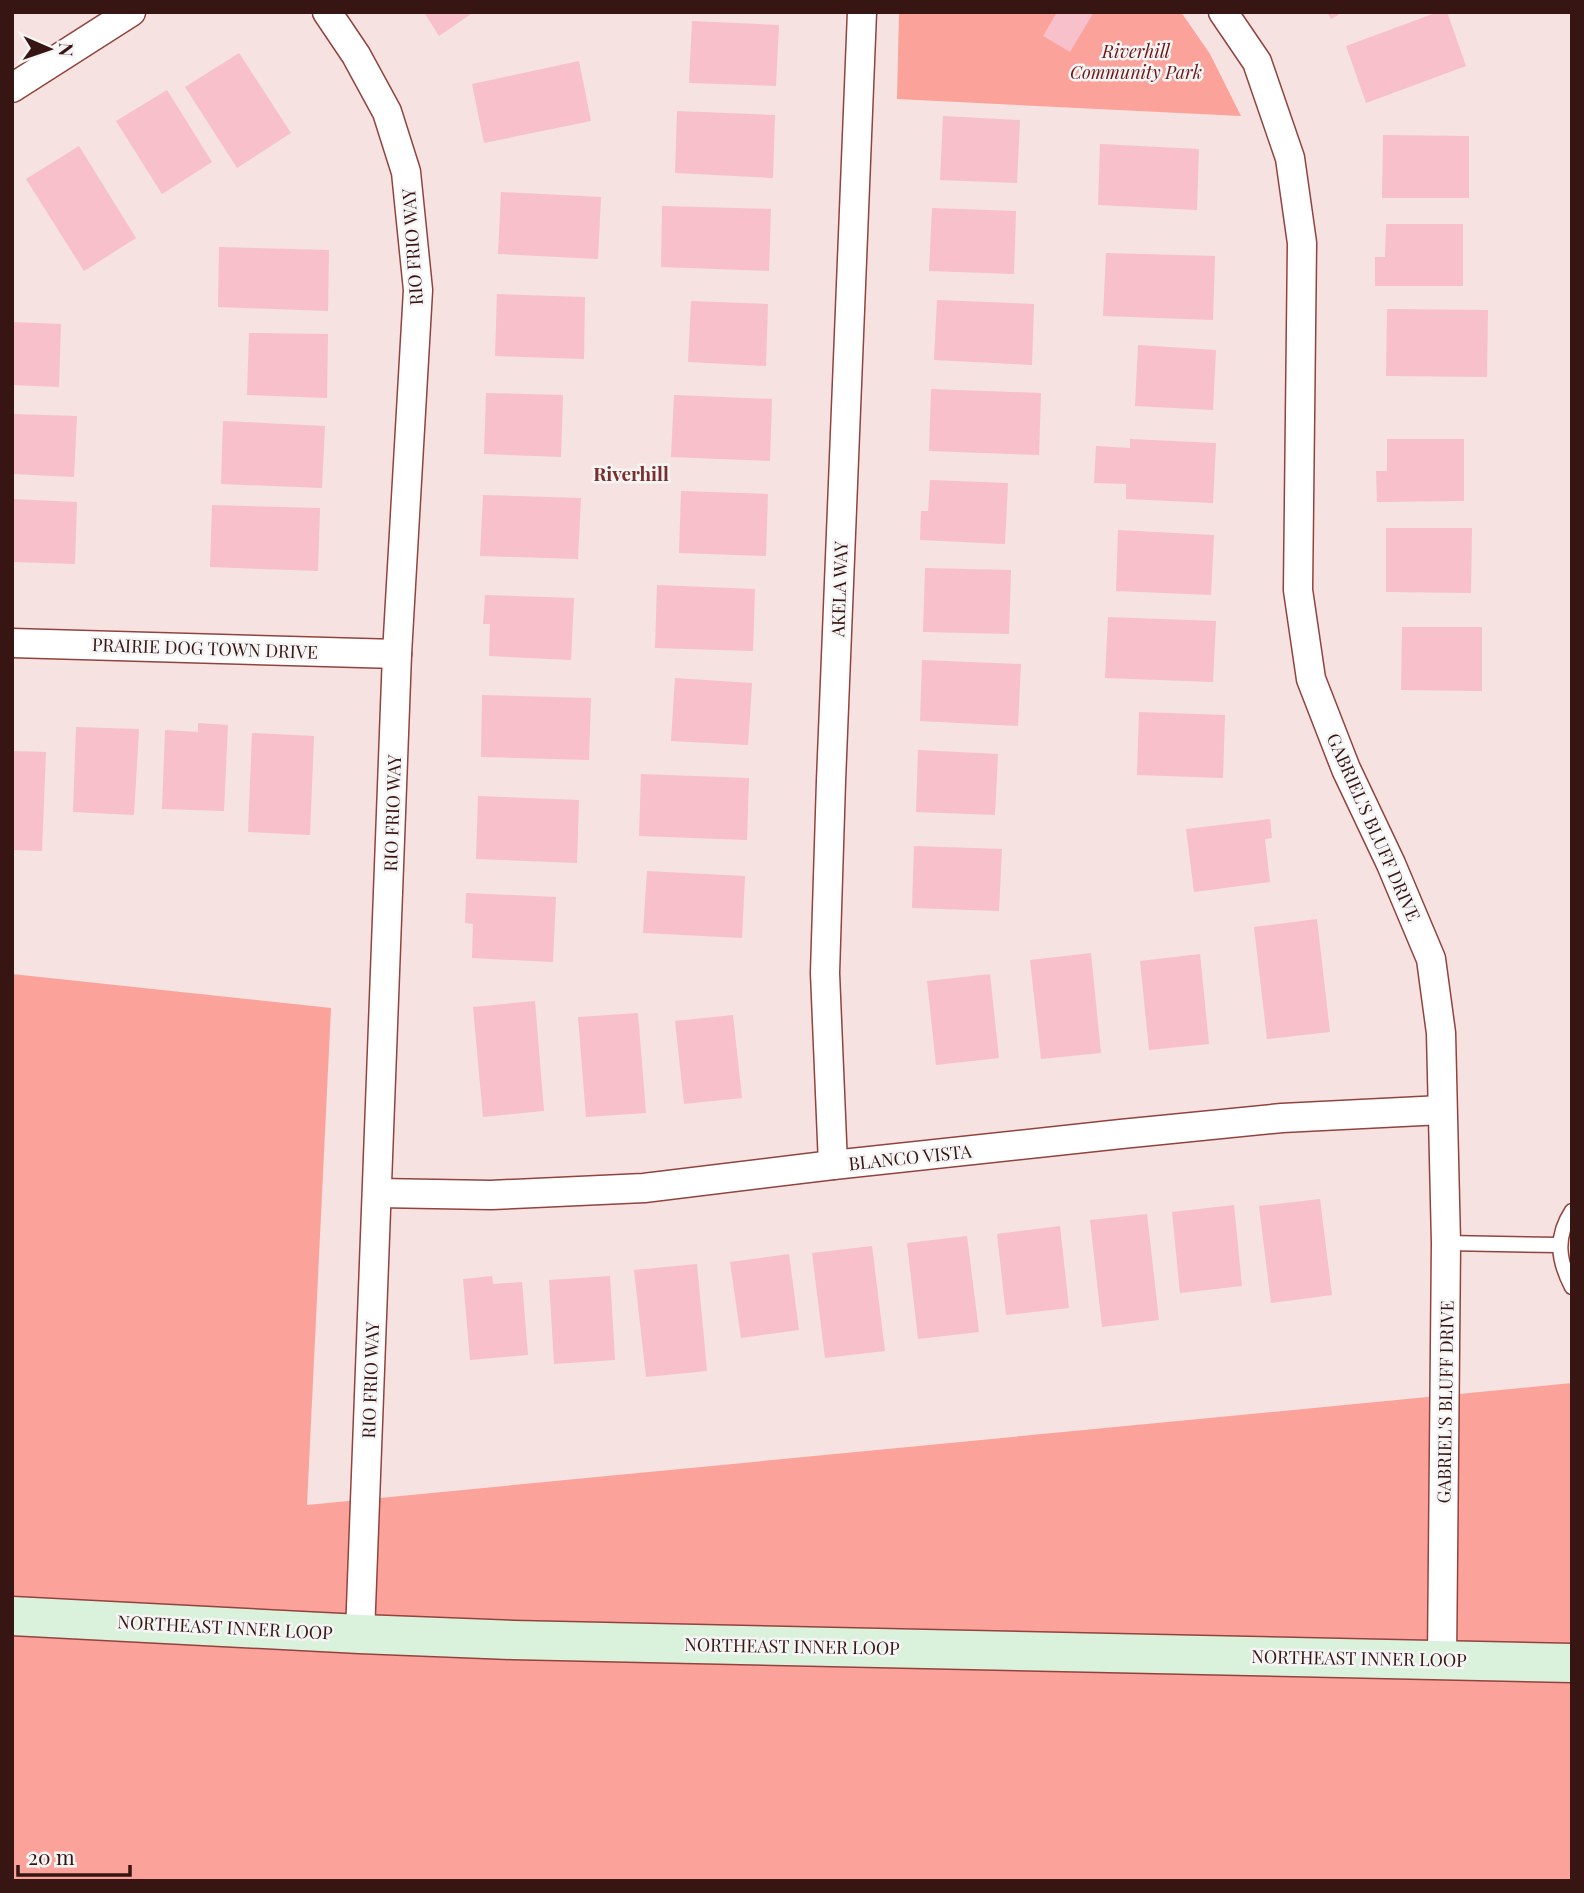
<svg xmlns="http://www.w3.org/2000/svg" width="1584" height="1893" font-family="'Playfair Display',serif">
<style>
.green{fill:#fba29a}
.building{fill:#f7c0cb}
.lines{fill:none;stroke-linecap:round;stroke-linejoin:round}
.service-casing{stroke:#92433e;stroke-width:17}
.minor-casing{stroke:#92433e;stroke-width:31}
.secondary-casing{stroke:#92433e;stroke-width:41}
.service{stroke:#fff;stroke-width:14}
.minor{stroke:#fff;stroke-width:28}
.secondary{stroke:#daf2dc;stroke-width:38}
.labels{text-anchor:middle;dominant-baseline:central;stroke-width:5;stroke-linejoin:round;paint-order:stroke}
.park-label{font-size:18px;font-style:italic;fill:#701617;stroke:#f5f5f5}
.street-label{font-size:18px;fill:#371513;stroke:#f5f5f5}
.neighbourhood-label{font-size:19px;font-weight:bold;fill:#7b2e2a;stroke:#f5f5f5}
</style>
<rect width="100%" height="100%" fill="#f6e2e0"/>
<!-- green -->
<g class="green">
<polygon points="899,12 1181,12 1210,54 1241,116 897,99"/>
<polygon points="12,974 331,1008 307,1505 1572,1383 1572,1881 12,1881"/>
</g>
<!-- building -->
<g class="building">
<polygon points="424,12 474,12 439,36"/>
<polygon points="1057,12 1094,12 1070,52 1043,36"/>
<polygon points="1327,12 1343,12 1331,19"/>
<polygon points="1438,12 1447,12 1466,66 1366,103 1346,46"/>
<polygon points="692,21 779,25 776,86 689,83"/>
<polygon points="239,53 291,133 237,168 185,87"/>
<polygon points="579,61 591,121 484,143 472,84"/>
<polygon points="167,90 212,162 162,194 116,121"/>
<polygon points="677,111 775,115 773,178 675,173"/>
<polygon points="943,116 1020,120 1017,183 940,180"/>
<polygon points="1383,135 1469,136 1469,198 1382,198"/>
<polygon points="1100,144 1199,149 1197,210 1098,205"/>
<polygon points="79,146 136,238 84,271 26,179"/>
<polygon points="501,192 601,197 598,259 498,254"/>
<polygon points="662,206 771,209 769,271 661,267"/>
<polygon points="932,208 1016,211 1014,274 929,271"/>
<polygon points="1386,224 1463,224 1463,286 1375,286 1375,257 1385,257"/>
<polygon points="219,247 329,250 328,311 218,307"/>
<polygon points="1106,253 1215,256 1213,320 1103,316"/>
<polygon points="497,294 585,297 584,359 495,356"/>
<polygon points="937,300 1034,304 1032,365 934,360"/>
<polygon points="691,301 768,304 766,366 688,362"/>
<polygon points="1387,309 1488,310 1487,377 1386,376"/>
<polygon points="12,322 61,324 59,387 12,385"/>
<polygon points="249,333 328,334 327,398 247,395"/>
<polygon points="1138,345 1216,350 1213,410 1135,406"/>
<polygon points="931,389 1041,393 1039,455 929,451"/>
<polygon points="486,393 563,395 561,457 484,454"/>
<polygon points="674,395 772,399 770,461 671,457"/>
<polygon points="12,414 77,416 74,477 12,474"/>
<polygon points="223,421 325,426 322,488 221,484"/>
<polygon points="1130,439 1216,443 1213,503 1126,499 1126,484 1094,483 1096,446 1130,448"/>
<polygon points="1387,439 1464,439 1464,501 1377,502 1376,471 1387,471"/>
<polygon points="930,480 1008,483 1005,544 920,540 921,511 928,511"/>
<polygon points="681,491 768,494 766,556 679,553"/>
<polygon points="483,495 581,498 578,559 480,556"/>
<polygon points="12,499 77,502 75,564 12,562"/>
<polygon points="212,505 320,508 318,571 210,567"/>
<polygon points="1386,528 1472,528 1471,593 1386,592"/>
<polygon points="1118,530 1214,535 1211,595 1116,591"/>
<polygon points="925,568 1011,570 1009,634 923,632"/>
<polygon points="657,585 755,589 753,651 655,648"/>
<polygon points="485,595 574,598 571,660 489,656 490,624 483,624"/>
<polygon points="1108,617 1216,621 1213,682 1105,678"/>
<polygon points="1402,627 1482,627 1482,691 1401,690"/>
<polygon points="922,660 1021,664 1018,726 920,721"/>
<polygon points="675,678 752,683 748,745 671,741"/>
<polygon points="482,695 591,698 589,760 481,757"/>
<polygon points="1139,712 1225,715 1223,778 1137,775"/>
<polygon points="198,723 228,725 224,811 162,809 165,730 198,732"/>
<polygon points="76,727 139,729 134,815 73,812"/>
<polygon points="252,733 314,736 310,835 248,832"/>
<polygon points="918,750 998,754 995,815 916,812"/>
<polygon points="12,751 46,752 42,851 12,850"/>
<polygon points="641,774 749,778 747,840 639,836"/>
<polygon points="478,796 579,800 577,863 476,859"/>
<polygon points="1270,819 1272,838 1265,839 1270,882 1194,892 1186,829"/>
<polygon points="914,846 1002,849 999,911 912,908"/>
<polygon points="647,871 745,876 742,938 643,933"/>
<polygon points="466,893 556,897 553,962 472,958 473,924 465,923"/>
<polygon points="1317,919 1330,1032 1267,1039 1254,927"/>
<polygon points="1091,953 1101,1053 1041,1059 1030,960"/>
<polygon points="1200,954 1209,1044 1149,1050 1140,961"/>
<polygon points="990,974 999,1058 936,1065 927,981"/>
<polygon points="535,1001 544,1111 483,1117 473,1007"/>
<polygon points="638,1013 646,1113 586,1117 578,1017"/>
<polygon points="733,1015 742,1098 684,1104 675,1021"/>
<polygon points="1320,1199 1332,1295 1271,1303 1259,1206"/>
<polygon points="1234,1205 1242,1286 1180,1293 1172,1212"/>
<polygon points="1147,1214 1159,1320 1102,1327 1090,1220"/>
<polygon points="1060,1226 1069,1308 1006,1315 997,1234"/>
<polygon points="967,1236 979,1332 918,1339 907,1243"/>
<polygon points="872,1246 885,1351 825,1358 812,1253"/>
<polygon points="789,1254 799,1330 741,1338 730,1262"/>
<polygon points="697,1264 707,1371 646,1377 634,1270"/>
<polygon points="492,1276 493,1284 522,1282 528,1355 470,1360 463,1279"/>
<polygon points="610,1276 615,1360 554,1364 549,1280"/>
</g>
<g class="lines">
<defs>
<g id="service">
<path d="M 1572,1211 C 1555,1237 1558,1260 1572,1287"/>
<polyline points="1446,1243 1559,1245"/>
</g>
<g id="minor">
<polyline points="327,12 356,55 387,112 406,172 418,290 397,654 360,1634"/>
<polyline points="1223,12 1257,62 1290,158 1302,243 1298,590 1311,679 1346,769 1391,864 1431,959 1441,1033 1446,1243 1442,1660"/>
<polyline points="12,88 131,12"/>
<polyline points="12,643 397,654"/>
<polyline points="833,1165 825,973 831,781 862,12"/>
<polyline points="378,1193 491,1195 644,1188 833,1165 1121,1134 1282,1118 1442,1110"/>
</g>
<polyline id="secondary" points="12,1616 360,1634 513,1640 1572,1663"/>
</defs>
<!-- service casing -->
<use href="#service" class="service-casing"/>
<!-- minor casing -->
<use href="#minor" class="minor-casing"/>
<!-- secondary casing -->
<use href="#secondary" class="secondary-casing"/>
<!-- service -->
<use href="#service" class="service"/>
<!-- minor -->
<use href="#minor" class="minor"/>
<!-- secondary -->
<use href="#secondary" class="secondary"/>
</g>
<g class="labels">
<!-- park labels -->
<g class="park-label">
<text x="1136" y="51">Riverhill<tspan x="1136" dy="21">Community Park</tspan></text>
</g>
<!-- street labels -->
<g class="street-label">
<text transform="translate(412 247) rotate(-94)">RIO FRIO WAY</text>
<text transform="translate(839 589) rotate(-88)">AKELA WAY</text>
<text transform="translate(205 648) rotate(2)">PRAIRIE DOG TOWN DRIVE</text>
<text transform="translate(392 813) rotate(-88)">RIO FRIO WAY</text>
<text transform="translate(1374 827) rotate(66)">GABRIEL'S BLUFF DRIVE</text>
<text transform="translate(910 1157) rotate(-6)">BLANCO VISTA</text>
<text transform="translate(370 1380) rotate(-88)">RIO FRIO WAY</text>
<text transform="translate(1445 1402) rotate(-89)">GABRIEL'S BLUFF DRIVE</text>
<text transform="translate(225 1627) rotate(3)">NORTHEAST INNER LOOP</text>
<text transform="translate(792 1646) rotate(1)">NORTHEAST INNER LOOP</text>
<text transform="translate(1359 1658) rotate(1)">NORTHEAST INNER LOOP</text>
</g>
<!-- neighbourhood labels -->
<g class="neighbourhood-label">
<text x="631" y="473">Riverhill</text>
</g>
</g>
<!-- border -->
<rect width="1584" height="1893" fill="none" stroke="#371513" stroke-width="28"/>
<!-- north arrow -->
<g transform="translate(49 49) rotate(92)" stroke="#f5f5f5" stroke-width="5" paint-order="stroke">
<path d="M0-5L12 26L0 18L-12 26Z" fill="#371513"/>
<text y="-10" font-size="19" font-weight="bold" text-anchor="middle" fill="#371513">N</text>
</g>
<!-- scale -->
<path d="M18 1865v10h112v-10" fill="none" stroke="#371513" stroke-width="3.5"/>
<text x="28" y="1865" font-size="21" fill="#371513" stroke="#f5f5f5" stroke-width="5" paint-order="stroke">20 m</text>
</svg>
